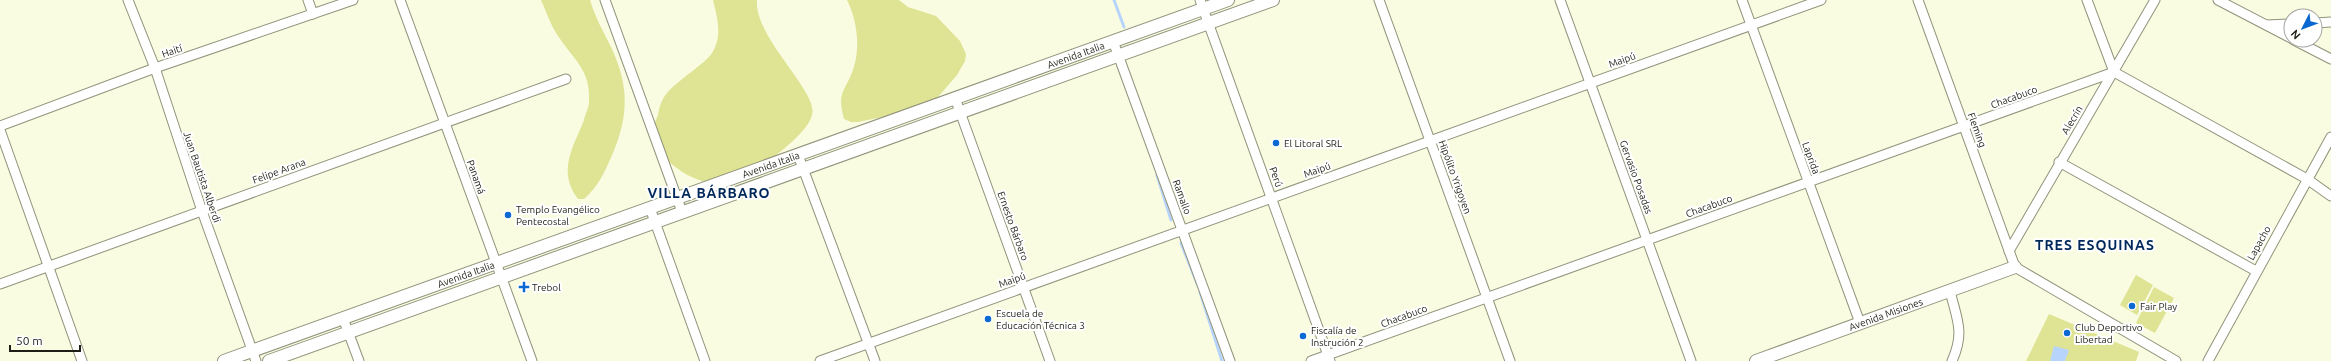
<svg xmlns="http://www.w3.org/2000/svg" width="2331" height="361" font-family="Ubuntu,sans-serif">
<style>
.green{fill:#dfe394}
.water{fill:#b7d5fc}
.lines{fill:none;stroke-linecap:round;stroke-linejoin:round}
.stream{stroke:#b7d5fc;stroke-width:3}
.minor-casing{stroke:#91937b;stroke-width:11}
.major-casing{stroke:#91937b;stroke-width:14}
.minor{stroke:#fff;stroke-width:9}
.major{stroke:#fff;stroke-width:12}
.poi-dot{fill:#0968d1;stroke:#fff;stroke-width:1.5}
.labels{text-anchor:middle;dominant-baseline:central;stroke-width:4;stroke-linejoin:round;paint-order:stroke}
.street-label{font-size:10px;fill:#1d1e15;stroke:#fff}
.poi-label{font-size:10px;fill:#1d1e15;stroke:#fff;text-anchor:start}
.district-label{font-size:14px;font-weight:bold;letter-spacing:1px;fill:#00285a;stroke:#fff}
</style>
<rect width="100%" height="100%" fill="#f9fce1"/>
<!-- green -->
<g class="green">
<path d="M 541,0 L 590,0 C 595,17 603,31 611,47 C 629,85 629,115 613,153 C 605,171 599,186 584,199 L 578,199 C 557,171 573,148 584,120 C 585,114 589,108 589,102 C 591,70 574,60 558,36 C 550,24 547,13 541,0 Z"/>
<path d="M 713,0 L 757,0 C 754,38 819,92 812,115 C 808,131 784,148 772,159 C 751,178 740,188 711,183 C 688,180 654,157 653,132 C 653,127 656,120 658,115 C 659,107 662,99 667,93 C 678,80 706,63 712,53 C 723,36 717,17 713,0 Z"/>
<path d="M 847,0 L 899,0 L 908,7 L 936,16 L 960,41 L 966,54 L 965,61 L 957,75 L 938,97 L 926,108 L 858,122 L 851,122 L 844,119 C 837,91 844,94 853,70 C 861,48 857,20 847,0 Z"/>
<polygon points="2136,275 2153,285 2137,315 2120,305"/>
<polygon points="2154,287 2174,298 2155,333 2136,323"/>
<polygon points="2049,314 2139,352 2136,361 2026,361"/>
</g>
<!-- water -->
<polygon class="water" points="2054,346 2069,350 2065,361 2050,361"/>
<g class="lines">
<!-- stream -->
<g class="stream">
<polyline points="1114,0 1124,27"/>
<polyline points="1157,175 1171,220"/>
<polyline points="1181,243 1198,286"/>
<polyline points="1200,292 1222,361"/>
</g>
<defs>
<g id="minor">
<polyline points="128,0 155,68 202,211 256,361"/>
<polyline points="308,0 313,14"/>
<polyline points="400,0 532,361"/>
<polyline points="605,0 682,212"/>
<polyline points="1200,0 1330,361"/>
<polyline points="1379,0 1510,361"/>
<polyline points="1560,0 1691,361"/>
<polyline points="1742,0 1860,323"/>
<polyline points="1918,0 2015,267 2176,361"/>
<polyline points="2087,0 2114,72"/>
<polyline points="2218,0 2291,38"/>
<polyline points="2315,23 2331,22"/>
<polyline points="2267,25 2291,24"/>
<polyline points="2294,40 2331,59"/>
<polyline points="1113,41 1230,361"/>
<polyline points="2114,72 2307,179 2331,196"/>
<polyline points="955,98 1050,361"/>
<polyline points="0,126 155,68 353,0"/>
<polyline points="0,130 82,361"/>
<polyline points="798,155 875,361"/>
<polyline points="2059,162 2256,271"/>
<polyline points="650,208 705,361"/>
<polyline points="2009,251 2155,0"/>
<polyline points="0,284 566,79"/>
<path d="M 1950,291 C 1957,320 1965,332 1952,361"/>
<polyline points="343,318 359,361"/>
<polyline points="820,361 1821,0"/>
<polyline points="1311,361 2114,72"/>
<polyline points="2208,361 2331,137"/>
</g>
<g id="major">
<path id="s1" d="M 224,361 L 1228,0"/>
<polyline points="269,361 1273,0"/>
<path id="s2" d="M 1756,361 L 2015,267"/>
</g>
</defs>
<!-- minor casing -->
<use href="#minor" class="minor-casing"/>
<!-- major casing -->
<use href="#major" class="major-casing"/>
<!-- minor -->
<use href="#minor" class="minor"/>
<!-- major -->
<use href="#major" class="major"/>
</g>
<!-- markers -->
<g class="poi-dot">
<circle cx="1276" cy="143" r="4"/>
<circle cx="508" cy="215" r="4"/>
<path d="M522 281h4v4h4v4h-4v4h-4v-4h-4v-4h4z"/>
<circle cx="2132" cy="306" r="4"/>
<circle cx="988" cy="319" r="4"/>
<circle cx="2067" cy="333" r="4"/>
<circle cx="1303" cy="336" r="4"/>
</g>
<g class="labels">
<!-- street labels -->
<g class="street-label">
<text transform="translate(172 51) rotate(-19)">Haití</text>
<text stroke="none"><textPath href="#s1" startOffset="905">Avenida Italia</textPath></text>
<text transform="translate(1622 60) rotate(-20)">Maipú</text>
<text transform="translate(2014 97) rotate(-20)">Chacabuco</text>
<text transform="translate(2072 120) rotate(-59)">Alecrín</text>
<text transform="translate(1977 130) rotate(70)">Fleming</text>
<text transform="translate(1811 158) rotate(70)">Laprida</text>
<text stroke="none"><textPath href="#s1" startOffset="581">Avenida Italia</textPath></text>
<text transform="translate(1317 170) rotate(-20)">Maipú</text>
<text transform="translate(279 171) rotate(-20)">Felipe Arana</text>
<text transform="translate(202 177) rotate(71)">Juan Bautista Alberdi</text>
<text transform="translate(476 177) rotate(70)">Panamá</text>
<text transform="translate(1276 177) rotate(70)">Perú</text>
<text transform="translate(1455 177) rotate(70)">Hipólito Yrigoyen</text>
<text transform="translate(1636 177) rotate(70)">Gervasio Posadas</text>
<text transform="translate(1182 197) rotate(70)">Ramallo</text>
<text transform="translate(1709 206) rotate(-20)">Chacabuco</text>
<text transform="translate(1013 226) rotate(70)">Ernesto Bárbaro</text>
<text transform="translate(2259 243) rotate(-61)">Lapacho</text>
<text stroke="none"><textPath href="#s1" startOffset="257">Avenida Italia</textPath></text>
<text transform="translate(1012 280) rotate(-20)">Maipú</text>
<text stroke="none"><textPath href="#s2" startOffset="138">Avenida Misiones</textPath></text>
<text transform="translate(1404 316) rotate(-20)">Chacabuco</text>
</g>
<!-- poi labels -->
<g class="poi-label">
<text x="1284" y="143">El Litoral SRL</text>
<text x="516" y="209">Templo Evangélico<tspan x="516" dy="12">Pentecostal</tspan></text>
<text x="532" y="287">Trebol</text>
<text x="2140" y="306">Fair Play</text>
<text x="996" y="313">Escuela de<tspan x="996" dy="12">Educación Técnica 3</tspan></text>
<text x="2075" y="327">Club Deportivo<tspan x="2075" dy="12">Libertad</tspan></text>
<text x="1311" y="330">Fiscalía de<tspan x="1311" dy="12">Instrución 2</tspan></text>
</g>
<!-- district labels -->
<g class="district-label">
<text x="709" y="193">VILLA BÁRBARO</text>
<text x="2095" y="245">TRES ESQUINAS</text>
</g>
</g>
<!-- north arrow -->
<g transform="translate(2303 28) rotate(228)"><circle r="19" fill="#ffffff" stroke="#a5a5a1"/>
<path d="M0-3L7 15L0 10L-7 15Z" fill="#0968d1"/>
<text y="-6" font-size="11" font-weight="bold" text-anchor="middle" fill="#1d1e15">N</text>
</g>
<!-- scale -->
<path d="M10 345v6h70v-6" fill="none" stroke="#1d1e15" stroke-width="2"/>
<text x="16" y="345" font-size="12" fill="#1d1e15" stroke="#ffffff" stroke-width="3" paint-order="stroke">50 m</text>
</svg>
